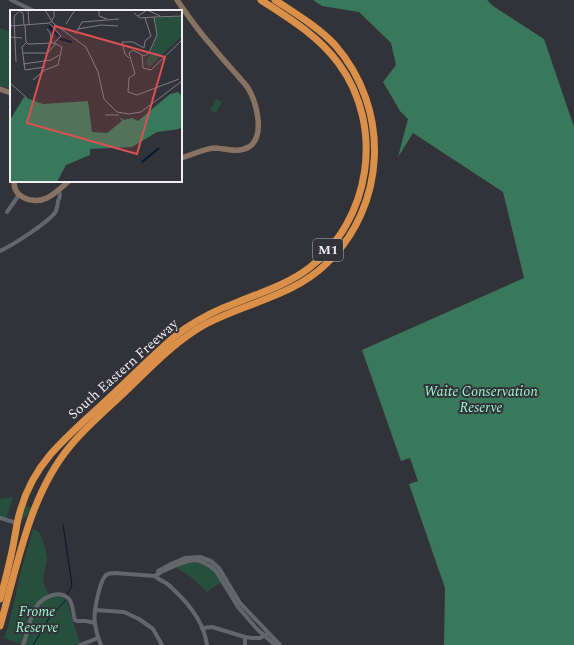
<svg xmlns="http://www.w3.org/2000/svg" width="574" height="645" font-family="Spectral,serif">
<style>
.green{fill:#26503d}
.forest{fill:#3a785b}
.lines{fill:none;stroke-linecap:round;stroke-linejoin:round}
.stream{stroke:#011734;stroke-width:1}
.street{stroke:#65656d;stroke-width:4}
.secondary{stroke:#887262;stroke-width:5.5}
.highway{stroke:#db9049;stroke-width:7}
.labels{text-anchor:middle;dominant-baseline:central;stroke-width:4;stroke-linejoin:round;paint-order:stroke}
.shield{fill:#323239;stroke:#b6b6bb;stroke-width:1}
.shield-label{font-size:13px;font-weight:bold;fill:#eeeef3}
.street-label{font-size:14px;fill:#eeeef3;stroke:#323239}
.park-label{font-size:14px;font-style:italic;fill:#9cf9cc;stroke:#323239}
.inset-river{fill:none;stroke:#011734;stroke-width:2}
.inset-road{fill:none;stroke:#7d7d83;stroke-width:1}
.view{fill:#db5051;fill-opacity:0.15;stroke:#db5051;stroke-width:2}
.inset-edge{fill:none;stroke:#eeeef3;stroke-width:2}
</style>
<rect width="100%" height="100%" fill="#323239"/>
<!-- green -->
<g class="green">
<polygon points="0,28 11,32 11,89 3,86 0,86"/>
<polygon points="216,99 222,102 216,113 210,110"/>
<polygon points="13,497 6,520 0,518 0,499"/>
<path d="M 26,505 L 31,508 C 29,513 27,518 21,520 Z"/>
<path d="M 33,529 L 39,532 L 45,547 L 47,558 L 43,581 L 49,595 L 58,595 L 66,599 L 80,643 L 74,645 L 23,645 L 4,638 C 12,617 15,596 20,575 C 24,559 29,544 33,529 Z"/>
<polygon points="193,557 211,561 226,579 207,592 192,578 171,564"/>
</g>
<!-- forest -->
<polygon class="forest" points="313,0 487,0 493,6 544,39 574,127 574,645 444,645 445,588 409,484 418,481 410,458 401,461 362,350 524,278 503,192 413,133 398,157 408,119 400,111 383,82 396,65 391,43 359,12 322,6"/>
<g class="lines">
<!-- stream -->
<g class="stream">
<polyline points="63,525 72,585 67,595"/>
<path d="M 33,645 C 39,637 42,628 48,620 C 52,612 61,608 67,598"/>
</g>
<!-- street -->
<g class="street">
<polyline points="11,0 34,11"/>
<polyline points="7,212 19,195"/>
<path d="M 0,251 C 11,246 51,221 56,211 C 57,208 58,204 58,201 C 60,197 61,194 58,190"/>
<polyline points="0,518 17,523"/>
<polyline points="158,571 171,564 185,558 200,557 211,561 219,568 240,603 280,645"/>
<path d="M 155,576 C 158,579 162,581 166,583 C 169,585 172,588 175,591 C 191,606 204,623 207,645"/>
<polyline points="95,610 124,612 139,619 153,629 162,645"/>
<polyline points="202,628 212,627 245,637 252,638 260,638 267,634"/>
<polyline points="245,637 245,645"/>
<path d="M 23,645 C 28,633 29,618 36,607 C 43,597 59,589 69,599 C 73,604 73,614 75,620 L 77,621 L 86,621 L 95,623"/>
<polyline points="80,645 98,638"/>
<path d="M 101,645 C 98,638 96,631 95,624 C 93,614 99,582 106,575 C 109,573 112,573 115,573 L 155,576 L 161,572 L 179,564 L 188,561 L 195,560 L 200,561 L 210,566 L 216,571 L 238,607 L 257,629 L 275,645"/>
</g>
<!-- secondary -->
<g class="secondary">
<path d="M 177,0 C 188,16 199,32 212,46 C 220,56 229,66 238,76 C 241,80 245,83 248,88 C 256,101 266,136 249,147 C 238,153 227,149 216,148 C 204,148 193,155 181,158"/>
<polyline points="0,89 11,93"/>
<path d="M 14,181 C 14,186 15,192 20,195 C 26,201 39,202 47,198 C 55,194 62,187 69,181"/>
</g>
<!-- highway -->
<g class="highway">
<path d="M 0,599 C 4,586 7,573 10,560 C 13,548 15,536 17,524 C 22,499 33,475 50,455 C 68,434 91,415 111,396 C 125,383 138,370 152,357 C 163,347 174,336 186,328 C 201,318 216,310 233,304 C 259,293 287,285 309,268 C 371,220 385,127 339,64 C 319,36 290,19 261,0"/>
<path d="M 0,626 C 18,564 29,495 71,445 C 87,426 107,409 125,392 C 149,369 174,342 204,325 C 244,303 292,297 326,264 C 387,206 391,109 335,45 C 318,27 296,14 275,0"/>
</g>
</g>
<g class="labels">
<!-- shield labels -->
<rect class="shield" x="313" y="239" width="30" height="22" rx="3"/>
<g class="shield-label">
<text x="328" y="250">M1</text>
</g>
<!-- street labels -->
<g class="street-label">
<text transform="translate(123 369) rotate(-42)">South Eastern Freeway</text>
</g>
<!-- park labels -->
<g class="park-label">
<text x="481" y="391">Waite Conservation<tspan x="481" dy="16">Reserve</tspan></text>
<text x="37" y="611">Frome<tspan x="37" dy="16">Reserve</tspan></text>
</g>
</g>
<!-- overview -->
<g transform="translate(10 10)">
<rect width="172" height="172" fill="#323239"/>
<path d="M 172,6 L 172,26 L 139,57 L 136,52 L 147,27 L 145,8 Z" fill="#26503d"/>
<path d="M 168,82 L 172,86 L 172,116 L 169,119 L 147,122 L 122,137 L 80,139 L 80,145 L 56,155 L 47,172 L 0,172 L 0,110 L 14,87 L 33,94 L 78,91 L 82,122 L 97,123 L 112,111 L 109,107 L 114,110 L 122,108 L 128,111 L 160,84 Z" fill="#3a785b"/>
<path class="inset-river" d="M 39,16 L 48,26M 50,29 L 62,32M 132,152 L 149,138"/>
<path class="inset-road" d="M 7,0 L 13,3 L 14,15M 18,0 L 19,14M 35,0 L 43,13 L 76,37 L 88,62 L 94,89 L 107,102 L 119,104 L 131,102 L 172,71M 89,0 L 89,6 L 97,9M 124,3 L 130,8 L 144,7M 0,4 L 1,16M 128,6 L 137,0 L 150,6M 40,14 L 51,26 L 44,33M 56,14 L 65,0M 15,15 L 16,32M 0,16 L 40,13 L 44,7 L 44,0M 37,19 L 40,23 L 42,33M 68,19 L 91,15 L 108,16M 65,24 L 72,12 L 109,9M 0,27 L 12,28M 16,32 L 18,34 L 44,33 L 52,37 L 48,55 L 35,60 L 23,70M 16,33 L 12,37 L 15,60 L 35,57M 13,43 L 38,43 L 46,33M 132,45 L 133,58 L 141,60 L 172,30M 119,48 L 115,44 L 112,32 L 123,32 L 134,38 L 135,31 L 141,26 L 135,8M 6,52 L 4,7 L 8,2M 13,54 L 41,50 L 49,45M 169,69 L 127,85 L 118,82 L 119,68 L 125,64 L 119,43 L 123,40 L 134,46 L 139,43 L 147,25 L 144,7 L 172,6M 0,73 L 17,88M 95,105 L 109,105"/>
<path class="view" d="M 45,16 L 155,47 L 127,144 L 17,113 Z"/>
<rect width="172" height="172" class="inset-edge"/>
</g>
</svg>
